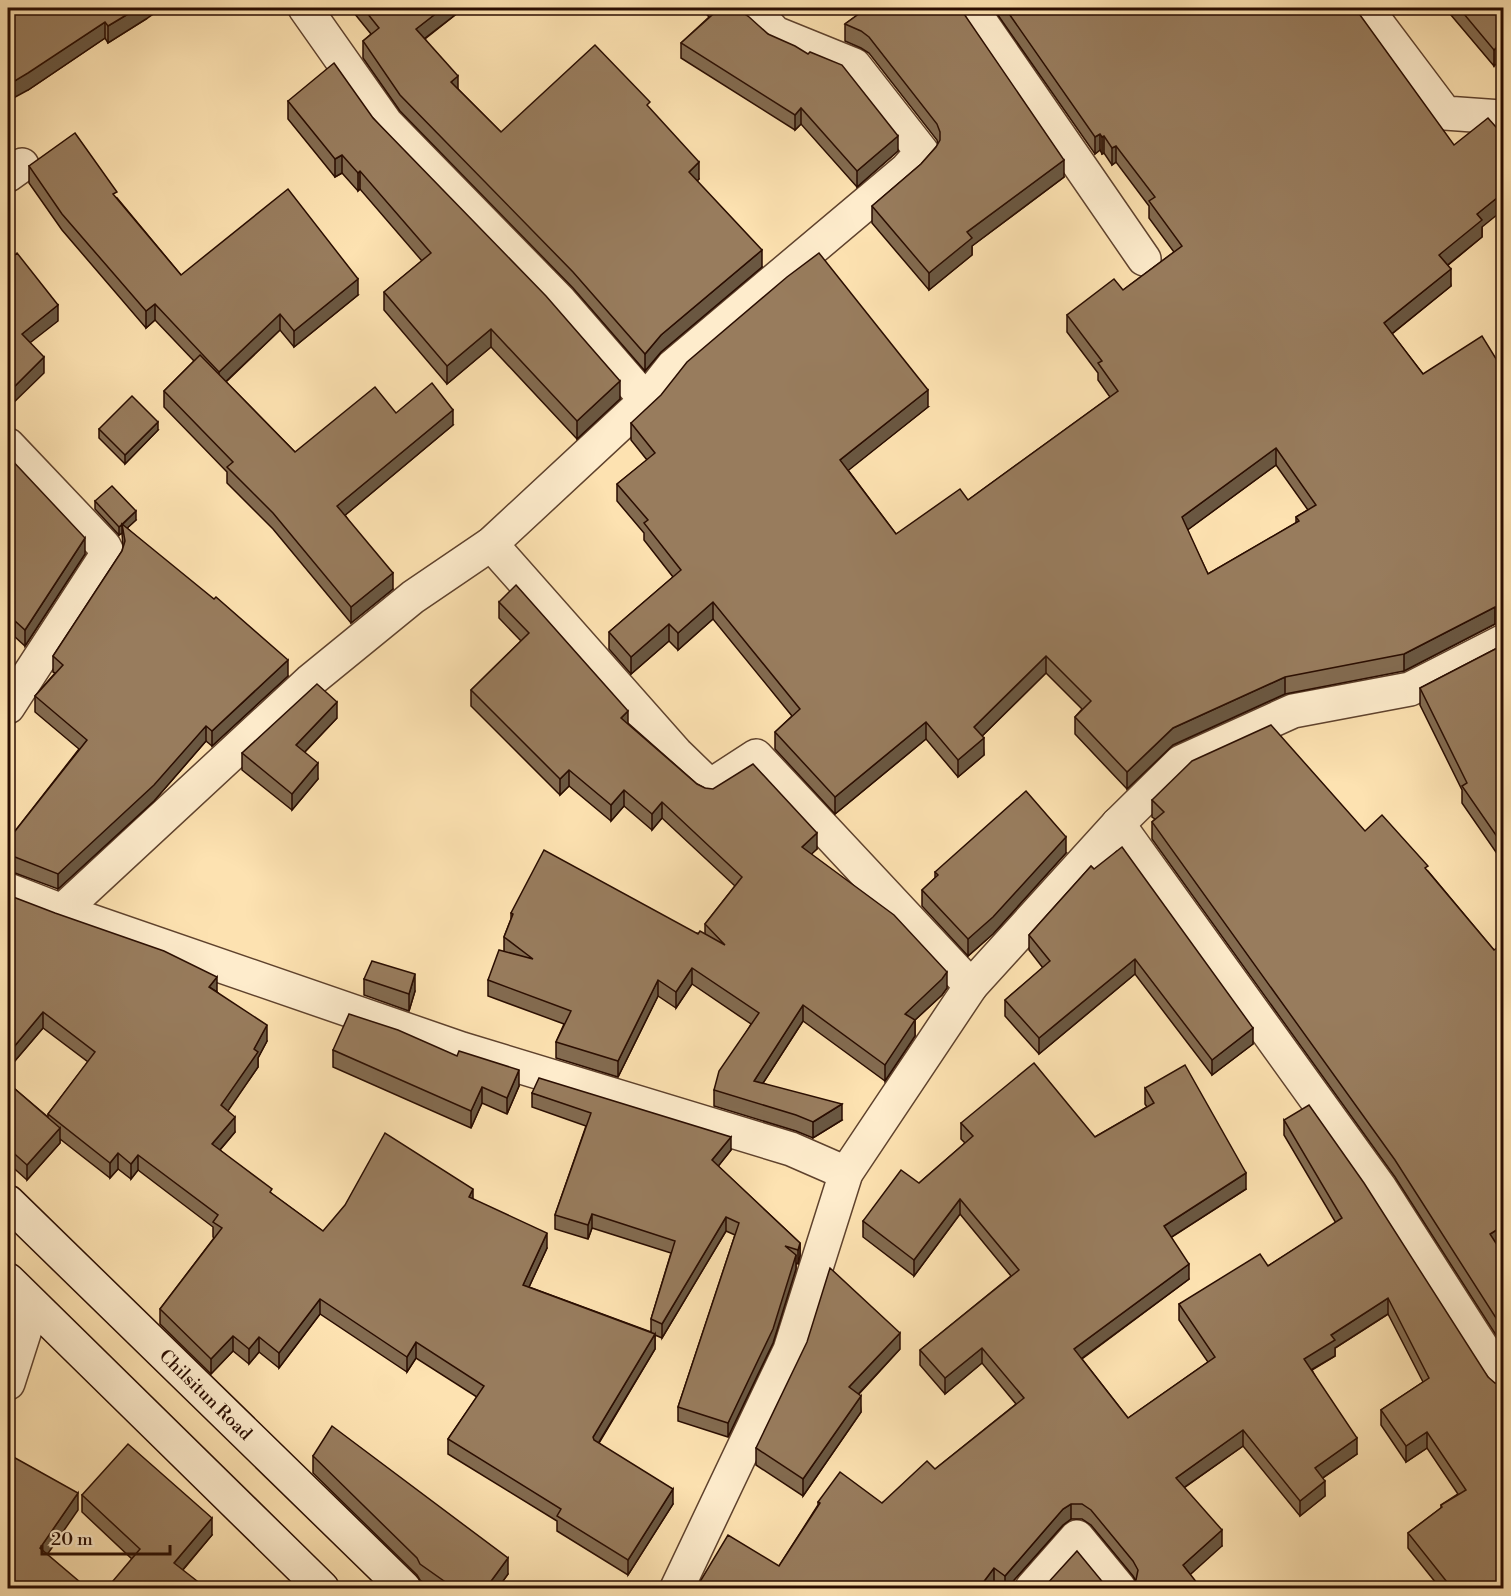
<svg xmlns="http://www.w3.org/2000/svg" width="1511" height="1596" font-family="'Libre Bodoni',serif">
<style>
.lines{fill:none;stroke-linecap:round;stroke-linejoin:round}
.street-casing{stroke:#5f422d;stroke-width:36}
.secondary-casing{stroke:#2a0d01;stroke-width:36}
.street{stroke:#feeccc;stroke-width:33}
.secondary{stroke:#feeccc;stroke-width:33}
.wall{fill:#836b50;stroke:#2a0d01;stroke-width:1.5;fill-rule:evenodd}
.shaded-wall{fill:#6a5741;stroke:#2a0d01;stroke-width:1.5}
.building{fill:#987c5d;stroke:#2a0d01;stroke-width:1.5;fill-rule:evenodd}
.labels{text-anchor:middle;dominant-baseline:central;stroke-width:5;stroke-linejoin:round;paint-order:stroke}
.street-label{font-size:18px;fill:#2a0d01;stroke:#feeccc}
</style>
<rect width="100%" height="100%" fill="#fde2b1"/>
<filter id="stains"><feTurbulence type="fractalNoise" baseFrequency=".00333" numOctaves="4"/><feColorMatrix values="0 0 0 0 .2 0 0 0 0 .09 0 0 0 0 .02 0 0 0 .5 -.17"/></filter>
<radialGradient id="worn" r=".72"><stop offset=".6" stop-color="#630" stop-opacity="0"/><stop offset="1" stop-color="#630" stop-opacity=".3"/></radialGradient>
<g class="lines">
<defs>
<g id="street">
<polyline points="305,8 386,123 560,301 646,400"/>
<polyline points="971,8 1144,259"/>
<polyline points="1366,8 1445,113 1501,117 1504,116"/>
<polyline points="8,175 22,165"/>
<polyline points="8,445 104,546 107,552 106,556 8,707"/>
<polyline points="491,544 676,753 710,786 756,756 971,986"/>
<polyline points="1118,824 1380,1188 1504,1382"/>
<polyline points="8,890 62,911 462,1049 791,1149 846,1173"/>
<polyline points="62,911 310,681 413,597 491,544 646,400 673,366 907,169 922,152 854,65 775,33 752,8"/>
<polyline points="8,1383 33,1305"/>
<polyline points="677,1588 790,1350 846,1173 971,986 1118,824 1181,762 1293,711 1410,689 1504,641"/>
<polyline points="1032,1588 1077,1537 1119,1588"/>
</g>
<g id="secondary">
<path id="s1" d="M 8,1202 L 404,1588"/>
<polyline points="8,1280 322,1588"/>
</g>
</defs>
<!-- street casing -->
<use href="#street" class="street-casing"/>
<!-- secondary casing -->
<use href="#secondary" class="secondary-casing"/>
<!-- street -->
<use href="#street" class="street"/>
<!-- secondary -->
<use href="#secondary" class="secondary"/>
</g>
<!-- wall -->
<g class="wall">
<polygon points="9,8 146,19 108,43 105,38 28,90"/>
<polygon points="350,8 464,8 425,39 458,89 501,132 650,109 699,179 697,181 762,267 661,352 645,371 573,288 400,111 363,58 363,41 371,34"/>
<polygon points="701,8 735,8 768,34 898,151 857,187 801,124 795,130 681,58 681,43 709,17"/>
<polygon points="867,8 1064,177 972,246 972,255 929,290 872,223 872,206 921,164 936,147 938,144 937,140 869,53 861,48 845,41 845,24"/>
<path d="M 993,8 L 1355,8 L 1482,227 L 1482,237 L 1447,266 L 1451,286 L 1392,334 L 1423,374 L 1503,370 L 1503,623 L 1495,624 L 1404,671 L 1285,694 L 1173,745 L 1127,789 L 1075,734 L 1075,717 L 1082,709 L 1046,673 L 982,736 L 984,755 L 958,777 L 926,739 L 835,814 L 775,749 L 775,732 L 792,716 L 713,619 L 678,650 L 669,641 L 631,674 L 609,649 L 609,632 L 673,577 L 644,540 L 644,533 L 617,501 L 617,484 L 647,460 L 631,440 L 631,423 L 928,407 L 848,470 L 896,534 L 968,500 L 1110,397 L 1098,380 L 1098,373 L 1067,332 L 1067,315 L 1123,290 L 1174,252 L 1149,218 L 1149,206 L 1116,162 L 1112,165 L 1104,153 L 1102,154 L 1100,150 L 1095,154 ZM 1276,465 L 1308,510 L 1296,517 L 1296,523 L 1208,574 L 1187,530 Z"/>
<polygon points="1445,8 1503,8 1494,66"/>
<polygon points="288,101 373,118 620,399 577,439 491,347 447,384 384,310 384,292 422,261 360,189 358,191 342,173 335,177 288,119"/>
<polygon points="29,166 117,198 181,275 358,295 294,347 280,330 226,382 295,452 396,413 453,425 345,515 393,589 351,623 273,529 227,483 227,472 164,407 164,391 194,361 155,320 146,328 62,230 29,183"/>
<polygon points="99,429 158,430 125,464 99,438"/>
<polygon points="8,456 85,554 25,646 15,637 8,644"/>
<polygon points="95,501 136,520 127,528 288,676 212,746 206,741 154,801 58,889 15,873 8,872 8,840 79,749 35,712 35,696 55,673 53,672 53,656 122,551 123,547 122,533 119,535 95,509"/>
<polygon points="499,602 628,723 697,784 817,849 811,854 947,988 942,995 915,1020 915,1036 885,1081 803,1021 763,1083 842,1120 813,1138 796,1131 714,1106 714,1090 751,1024 692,984 676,1008 658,996 618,1077 556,1058 556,1042 564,1024 488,996 488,980 504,951 504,937 511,919 511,913 705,934 705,924 735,886 662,818 652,830 624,806 611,821 569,786 560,795 471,706 471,690 521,641 499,618"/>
<polygon points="1503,645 1500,858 1462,803 1462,790 1420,705 1420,688"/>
<polygon points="337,718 305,752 318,779 292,810 242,770 242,753"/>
<polygon points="1152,800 1365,831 1428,871 1494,950 1498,1246 1503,1254 1503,1346 1395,1177 1152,839 1152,822 1155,819 1152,817"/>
<polygon points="1066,853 993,934 968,956 922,906 922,890 935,878 935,872"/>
<polygon points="1091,866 1253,1044 1212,1075 1135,974 1039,1054 1005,1016 1005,1000 1043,968 1029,950 1029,935"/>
<polygon points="8,895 217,992 267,1041 258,1058 258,1067 227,1111 235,1132 220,1150 272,1194 323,1231 473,1199 547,1248 529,1287 651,1332 651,1319 671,1253 592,1228 588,1239 555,1229 555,1215 586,1126 532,1107 532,1093 731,1150 718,1166 800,1243 800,1256 798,1264 796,1263 796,1269 773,1343 728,1437 678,1421 678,1407 735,1235 726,1231 662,1338 655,1335 655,1349 599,1443 673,1504 628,1575 557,1531 557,1521 448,1454 448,1439 477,1397 416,1358 407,1372 320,1314 279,1368 259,1352 249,1364 233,1351 211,1374 160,1324 160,1309 214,1238 213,1237 213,1227 138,1170 131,1179 118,1169 110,1178 60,1139 60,1143 27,1180 8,1163 8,1083 48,1117 48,1114 88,1062 43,1028 8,1069"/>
<polygon points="364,979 415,991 409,1011 364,995"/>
<polygon points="333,1050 519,1086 507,1114 482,1103 471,1128 333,1067"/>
<polygon points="1145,1088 1246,1189 1171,1237 1189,1279 1082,1359 1128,1418 1208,1362 1179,1320 1179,1304 1268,1266 1336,1223 1284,1135 1284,1120 1488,1377 1502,1396 1503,1588 1440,1588 1408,1548 1408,1533 1441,1508 1441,1505 1458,1494 1427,1448 1406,1462 1381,1425 1381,1410 1423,1382 1388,1314 1335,1348 1335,1356 1312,1370 1357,1454 1323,1478 1325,1496 1300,1516 1243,1446 1184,1488 1222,1546 1131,1587 1136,1581 1133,1576 1091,1525 1082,1519 1071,1519 1063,1525 1007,1588 1001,1588 994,1583 990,1588 698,1588 698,1585 779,1566 818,1505 818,1502 882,1503 935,1469 1016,1404 982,1363 945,1394 920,1365 920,1350 1011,1276 960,1214 914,1276 863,1237 863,1221 919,1183 965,1143 961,1139 961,1123 1095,1137 1147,1107 1145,1104"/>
<polygon points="900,1349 859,1394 861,1412 803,1496 756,1465 756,1448"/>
<polygon points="313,1456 508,1574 498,1588 432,1588 420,1580 417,1575 313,1473"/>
<polygon points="82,1495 212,1535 183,1570 132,1559 82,1512"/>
</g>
<!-- shaded-wall -->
<g class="shaded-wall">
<polygon points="138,8 162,8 146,19 108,43 108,26"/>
<polygon points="443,8 464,8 416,45 416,29"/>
<polygon points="712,8 728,8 712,19"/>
<polygon points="105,22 105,38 28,90 8,101 8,85"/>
<polygon points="1503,41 1503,58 1494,66 1494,50"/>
<polygon points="458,76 458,92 451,82"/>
<polygon points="801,108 801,124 795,130 795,115"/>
<polygon points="1100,134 1100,150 1095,154 1095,137"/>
<polygon points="898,136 898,151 857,187 857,171"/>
<polygon points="1104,136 1104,153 1102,154 1102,137"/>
<polygon points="1116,146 1116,162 1112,165 1112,148"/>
<polygon points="342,155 342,173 335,177 335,159"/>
<polygon points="1064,160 1064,177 972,246 972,255 929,290 929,273 967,232"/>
<polygon points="699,162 699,179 689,189 689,172"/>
<polygon points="360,171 360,189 358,191 358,173"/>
<polygon points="1503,193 1503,210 1482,227 1482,237 1439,272 1439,255 1477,214"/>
<polygon points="762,250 762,267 661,352 645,371 645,354 661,335"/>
<polygon points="1451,269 1451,286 1384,340 1384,323"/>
<polygon points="358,279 358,295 294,347 294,331"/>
<polygon points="155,304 155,320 146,328 146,311"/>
<polygon points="58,305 58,321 22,349 22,334"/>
<polygon points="280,314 280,330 219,388 219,372"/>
<polygon points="491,329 491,347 447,384 447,366"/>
<polygon points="44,357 44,373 8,408 8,393"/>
<polygon points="620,381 620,399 577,439 577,421"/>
<polygon points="928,390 928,407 840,477 840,460"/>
<polygon points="453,410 453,425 337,522 337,506"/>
<polygon points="158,422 158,430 125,464 125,455"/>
<polygon points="1276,448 1276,465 1182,534 1182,517"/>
<polygon points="136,511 136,520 123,532 122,525"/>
<polygon points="122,525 122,533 119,535 119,527"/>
<polygon points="85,538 85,554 25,646 25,630"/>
<polygon points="393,573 393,589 351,623 351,607"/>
<polygon points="713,602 713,619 678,650 678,633"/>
<polygon points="1495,607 1495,624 1404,671 1404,654"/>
<polygon points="15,621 15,637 8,644 8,628"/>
<polygon points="669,624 669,641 631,674 631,657"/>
<polygon points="1046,656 1046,673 974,744 974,727"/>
<polygon points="288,660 288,676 212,746 212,731"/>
<polygon points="1285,677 1285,694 1173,745 1127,789 1127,772 1173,728"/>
<polygon points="337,702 337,718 296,761 296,745"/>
<polygon points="628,711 628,727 621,718"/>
<polygon points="926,722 926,739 835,814 835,797"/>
<polygon points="206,726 206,741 154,801 58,889 58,874"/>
<polygon points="984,738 984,755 958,777 958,760"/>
<polygon points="318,763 318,779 292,810 292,794"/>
<polygon points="569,770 569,786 560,795 560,779"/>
<polygon points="624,790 624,806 611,821 611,805"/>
<polygon points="662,802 662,818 652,830 652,814"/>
<polygon points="817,833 817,849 802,863 802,847"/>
<polygon points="1066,837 1066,853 993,934 968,956 968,939"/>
<polygon points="1503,839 1503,856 1500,858 1500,841"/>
<polygon points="1135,959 1135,974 1039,1054 1039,1038"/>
<polygon points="692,968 692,984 676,1008 676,992"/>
<polygon points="947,972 947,988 942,995 915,1020 915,1036 885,1081 885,1065 905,1014"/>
<polygon points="415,974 415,991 409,1011 409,994"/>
<polygon points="217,977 217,992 209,987"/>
<polygon points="658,980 658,996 618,1077 618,1061"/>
<polygon points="803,1005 803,1021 754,1097 754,1081"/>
<polygon points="43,1012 43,1028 8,1069 8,1054"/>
<polygon points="267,1025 267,1041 258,1058 258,1067 221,1121 221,1105 254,1049"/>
<polygon points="1253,1028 1253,1044 1212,1075 1212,1060"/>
<polygon points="519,1070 519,1086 507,1114 507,1098"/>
<polygon points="482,1087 482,1103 471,1128 471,1111"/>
<polygon points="842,1104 842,1120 813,1138 813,1122"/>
<polygon points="235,1117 235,1132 212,1159 212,1144"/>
<polygon points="60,1128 60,1143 27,1180 27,1165"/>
<polygon points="731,1137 731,1150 712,1174 712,1160"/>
<polygon points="118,1153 118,1169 110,1178 110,1163"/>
<polygon points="138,1155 138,1170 131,1179 131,1164"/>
<polygon points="1246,1173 1246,1189 1164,1242 1164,1226"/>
<polygon points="473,1189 473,1204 469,1197"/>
<polygon points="960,1199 960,1214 914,1276 914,1260"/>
<polygon points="592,1214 592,1228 588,1239 588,1225"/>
<polygon points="726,1217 726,1231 662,1338 662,1324"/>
<polygon points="1503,1226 1503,1243 1490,1251 1490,1234"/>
<polygon points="547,1233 547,1248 523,1300 523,1285"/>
<polygon points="800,1243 800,1256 798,1264 798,1250"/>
<polygon points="796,1255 796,1269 773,1343 728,1437 728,1423"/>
<polygon points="1189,1264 1189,1279 1074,1364 1074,1349"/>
<polygon points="1388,1298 1388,1314 1335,1348 1335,1356 1304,1374 1304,1359 1331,1335"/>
<polygon points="320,1299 320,1314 279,1368 279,1353"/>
<polygon points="900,1333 900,1349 849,1404 849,1387"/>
<polygon points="655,1334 655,1349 593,1452 593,1437"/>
<polygon points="233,1336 233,1351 211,1374 211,1359"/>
<polygon points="259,1337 259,1352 249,1364 249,1349"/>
<polygon points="416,1342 416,1358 407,1372 407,1357"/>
<polygon points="982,1348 982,1363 945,1394 945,1378"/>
<polygon points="1502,1386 1502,1401 1497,1389"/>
<polygon points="861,1396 861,1412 803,1496 803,1479"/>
<polygon points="1243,1430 1243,1446 1176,1493 1176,1478"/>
<polygon points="1427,1432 1427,1448 1406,1462 1406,1446"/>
<polygon points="1357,1438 1357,1454 1315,1483 1315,1468"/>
<polygon points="1325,1481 1325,1496 1300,1516 1300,1501"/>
<polygon points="673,1489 673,1504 628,1575 628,1560"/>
<polygon points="78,1493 78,1510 40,1565 40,1548"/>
<polygon points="1071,1504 1071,1519 1063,1525 1007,1588 1005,1588 1005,1576 1063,1509"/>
<polygon points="212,1518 212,1535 174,1580 174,1563"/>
<polygon points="1222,1530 1222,1546 1183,1581 1183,1565"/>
<polygon points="508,1558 508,1574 498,1588 486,1588"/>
<polygon points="994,1568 994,1583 990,1588 979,1588"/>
</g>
<!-- building -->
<g class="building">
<polygon points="9,8 138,8 108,26 105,22 28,73 8,85 8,9"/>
<polygon points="363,8 443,8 416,29 458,76 451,82 501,132 595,45 650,102 647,105 699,162 689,172 762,250 661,335 645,354 573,272 400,95 363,41 379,28"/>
<polygon points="720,8 735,8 748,16 768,34 795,46 808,54 810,52 842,65 898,136 857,171 801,108 795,115 681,43"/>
<polygon points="867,8 960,8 1064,160 967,232 972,238 929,273 872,206 921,164 936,147 940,140 940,132 937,124 869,37 861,31 845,24"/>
<path d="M 1005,8 L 1355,8 L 1454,145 L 1488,118 L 1503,135 L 1503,193 L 1477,214 L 1482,220 L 1439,255 L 1451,269 L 1384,323 L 1423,374 L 1482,336 L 1503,370 L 1503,606 L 1495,607 L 1404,654 L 1285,677 L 1173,728 L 1127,772 L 1075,717 L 1091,701 L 1046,656 L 974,727 L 984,738 L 958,760 L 926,722 L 835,797 L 775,732 L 800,709 L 713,602 L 678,633 L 669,624 L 631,657 L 609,632 L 681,570 L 644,523 L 648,520 L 617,484 L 655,453 L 631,423 L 661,395 L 687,362 L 787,277 L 819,253 L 928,390 L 840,460 L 896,534 L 960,489 L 968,500 L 1118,391 L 1098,363 L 1102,361 L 1067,315 L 1114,279 L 1123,290 L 1182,246 L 1149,201 L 1155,197 L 1116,146 L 1112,148 L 1104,136 L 1102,137 L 1100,134 L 1095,137 ZM 1276,448 L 1316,505 L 1296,517 L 1299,521 L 1208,574 L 1182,517 Z"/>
<polygon points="1459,8 1503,8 1503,41 1494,50"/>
<polygon points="334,63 373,118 546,296 620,381 577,421 491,329 447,366 384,292 431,253 360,171 358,173 342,155 335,159 288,101"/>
<polygon points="75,133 117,192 113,194 181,275 288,189 358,279 294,331 280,314 219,372 155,304 146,311 62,214 29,166"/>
<polygon points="17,253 58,305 22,334 44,357 8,393 8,261"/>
<polygon points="200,355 295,452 375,387 396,413 432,383 453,410 337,506 393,573 351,607 273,513 227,467 233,462 164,391"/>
<polygon points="132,396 158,422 125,455 99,429"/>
<polygon points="8,456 85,538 25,630 15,621 8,628"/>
<polygon points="112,486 136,511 119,527 95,501"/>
<polygon points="122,524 214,599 216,597 288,660 212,731 206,726 154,785 58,874 15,857 8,857 8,840 87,740 35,696 63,665 53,656 122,551 125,541"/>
<polygon points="516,585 628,711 621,718 697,784 705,788 713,789 753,764 817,833 802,847 894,915 947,972 942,979 905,1014 915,1020 885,1065 803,1005 754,1081 842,1104 813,1122 796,1115 714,1090 719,1071 759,1013 692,968 676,992 658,980 618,1061 556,1042 571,1011 488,980 499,950 533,959 504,937 513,914 511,913 544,850 698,934 700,931 725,945 705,924 742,877 662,802 652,814 624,790 611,805 569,770 560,779 471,690 529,633 499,602"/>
<polygon points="1503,645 1503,839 1500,841 1462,786 1467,783 1420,688"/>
<polygon points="317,684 337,702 296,745 318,763 292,794 242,753"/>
<polygon points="1271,725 1365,831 1382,815 1428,866 1425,868 1494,950 1503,943 1503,1226 1490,1234 1503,1254 1503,1329 1395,1160 1152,822 1164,812 1152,800 1192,761"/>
<polygon points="1026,791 1066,837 993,917 968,939 922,890 938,875 935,872"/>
<polygon points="1122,847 1253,1028 1212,1060 1135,959 1039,1038 1005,1000 1050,961 1029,935 1091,866 1094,869"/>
<polygon points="8,895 55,913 164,951 217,977 209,987 267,1025 254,1049 258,1052 221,1105 235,1117 212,1144 272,1189 270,1192 323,1231 345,1205 385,1133 473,1189 469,1197 547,1233 523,1285 655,1334 593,1437 594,1440 673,1489 628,1560 557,1516 561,1509 448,1439 484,1386 416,1342 407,1357 320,1299 279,1353 259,1337 249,1349 233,1336 211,1359 160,1309 222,1228 213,1222 218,1215 138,1155 131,1164 118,1153 110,1163 48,1114 95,1052 43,1012 8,1054"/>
<polygon points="372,961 415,974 409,994 364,979"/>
<polygon points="349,1014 398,1030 457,1056 459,1051 519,1070 507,1098 482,1087 471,1111 333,1050"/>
<polygon points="1034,1063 1095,1137 1154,1103 1145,1088 1185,1065 1246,1173 1164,1226 1189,1264 1074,1349 1128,1418 1215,1357 1179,1304 1260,1254 1268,1266 1342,1218 1284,1120 1309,1105 1364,1183 1488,1377 1495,1383 1501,1385 1502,1386 1497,1389 1503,1398 1503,1588 1449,1588 1451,1587 1408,1533 1442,1507 1441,1505 1466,1490 1427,1432 1406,1446 1381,1410 1429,1378 1388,1298 1331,1335 1335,1340 1304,1359 1357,1438 1315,1468 1325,1481 1300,1501 1243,1430 1176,1478 1222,1530 1183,1565 1201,1588 1128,1588 1131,1587 1136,1580 1138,1570 1133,1561 1091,1510 1082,1504 1071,1504 1063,1509 1005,1576 994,1568 979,1588 703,1588 698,1585 728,1535 779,1566 820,1503 818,1502 840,1472 882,1503 927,1461 935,1469 1024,1398 982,1348 945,1378 920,1350 1019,1270 960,1199 914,1260 863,1221 901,1170 919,1183 973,1136 961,1123"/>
<polygon points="539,1078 731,1137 712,1160 800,1243 798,1250 785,1246 796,1255 773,1329 728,1423 678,1407 739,1223 726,1217 662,1324 651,1319 675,1241 592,1214 588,1225 555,1215 591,1113 532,1093"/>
<polygon points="8,1083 60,1128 27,1165 8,1148"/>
<polygon points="830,1268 900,1333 849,1387 861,1396 803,1479 756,1448 807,1342"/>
<polygon points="332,1426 508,1558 486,1588 454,1588 420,1564 417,1558 313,1456"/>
<polygon points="128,1444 212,1518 174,1563 206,1588 107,1588 140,1549 82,1495"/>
<polygon points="8,1454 78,1493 40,1548 87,1588 8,1588"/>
<polygon points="1077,1551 1105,1585 1110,1588 1040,1588 1046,1585"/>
</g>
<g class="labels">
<!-- street labels -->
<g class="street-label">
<text stroke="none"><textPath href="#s1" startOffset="276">Chilsitun Road</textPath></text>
</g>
</g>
<!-- margin -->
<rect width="1511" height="1596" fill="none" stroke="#fde2b1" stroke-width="30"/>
<rect x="9" y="9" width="1493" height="1578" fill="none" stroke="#2a0d01" stroke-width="3"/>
<rect x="15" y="15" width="1481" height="1566" fill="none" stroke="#2a0d01" stroke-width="1.5"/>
<!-- scale -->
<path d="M42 1545v9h128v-9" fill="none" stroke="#2a0d01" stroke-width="3"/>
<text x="51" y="1545" font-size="18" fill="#2a0d01" stroke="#feeccc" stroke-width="4.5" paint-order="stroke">20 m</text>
<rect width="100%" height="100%" filter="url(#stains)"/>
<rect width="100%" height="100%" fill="url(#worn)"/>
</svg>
